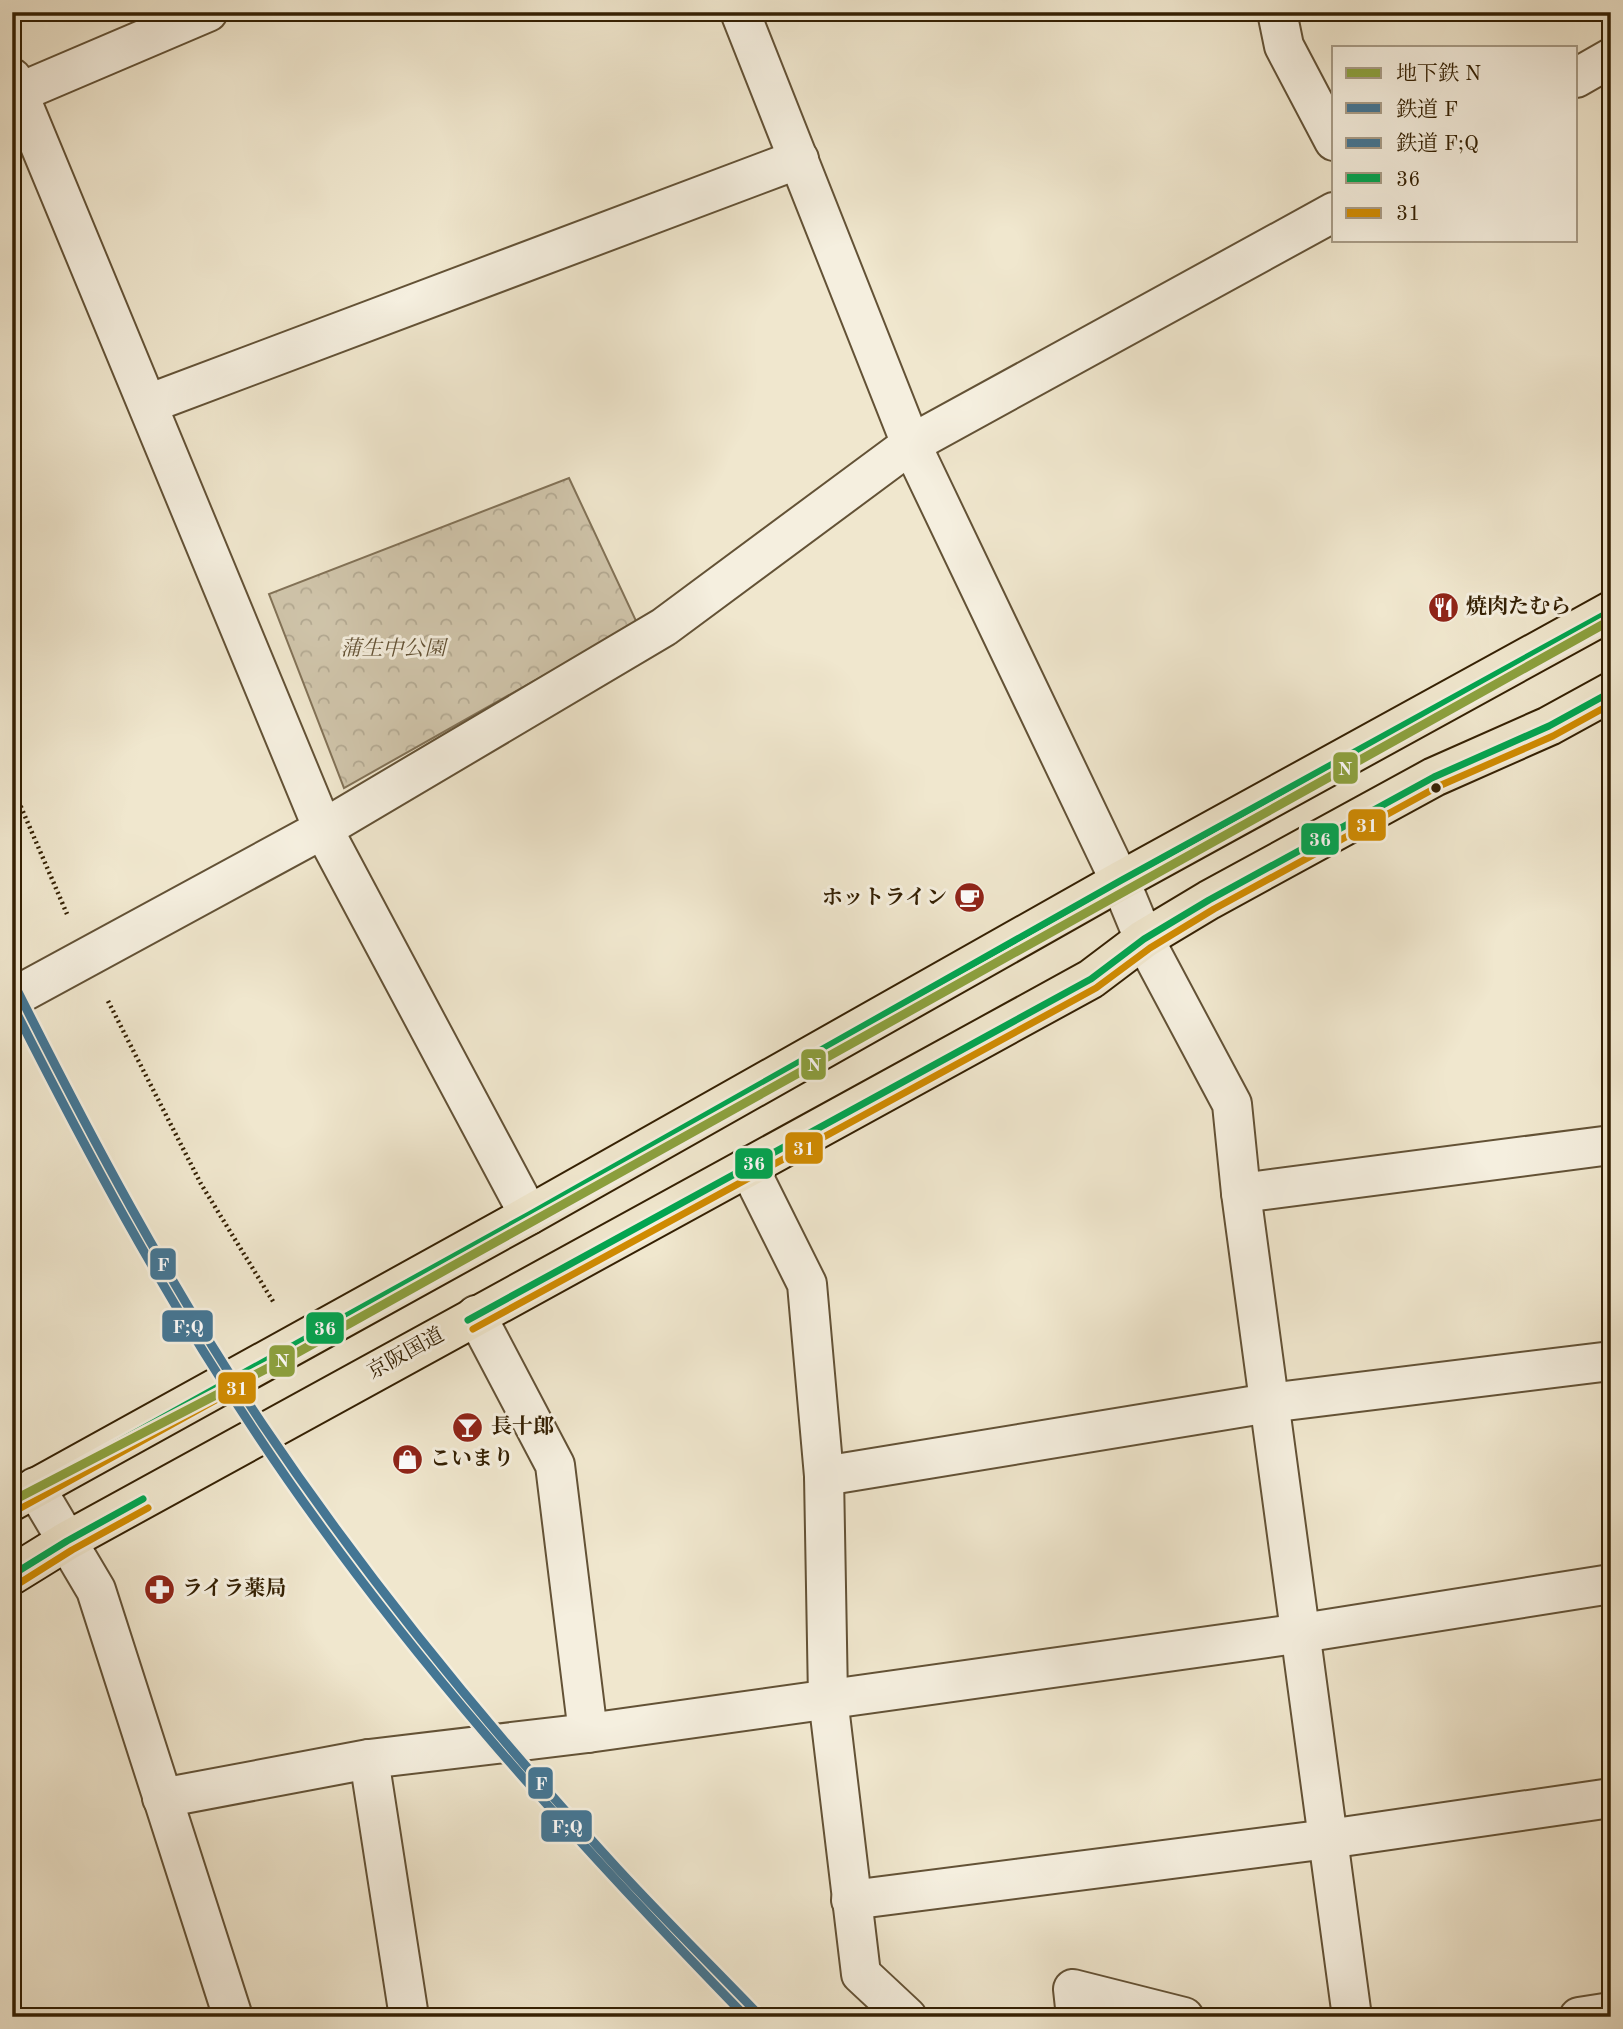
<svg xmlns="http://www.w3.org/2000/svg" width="1623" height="2029" font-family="'Old Standard TT','Noto Serif JP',serif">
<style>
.park{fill:url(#park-crowns);stroke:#827257;stroke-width:2}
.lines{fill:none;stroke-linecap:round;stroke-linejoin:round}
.minor-casing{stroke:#635236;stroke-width:42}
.highway-casing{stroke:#342003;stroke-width:42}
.path{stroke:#342003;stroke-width:4.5;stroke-dasharray:2 3.5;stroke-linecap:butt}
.minor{stroke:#f5efdf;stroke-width:38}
.highway{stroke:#f0e7ce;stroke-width:38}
.bus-1-casing{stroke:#f5efdf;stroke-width:12}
.bus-2-casing{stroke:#f5efdf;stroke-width:12}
.bus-1{stroke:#00a651;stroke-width:7}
.bus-2{stroke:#d08b01;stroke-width:7}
.rail-1-casing{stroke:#f5efdf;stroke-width:14}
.rail-2-casing{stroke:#f5efdf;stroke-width:14}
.rail-1{stroke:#447694;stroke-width:9}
.rail-2{stroke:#447694;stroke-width:9}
.metro-1-casing{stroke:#f5efdf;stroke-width:14}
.metro-1{stroke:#8ca13e;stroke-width:9}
.bus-dot{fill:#342003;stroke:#f5efdf;stroke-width:2.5}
.labels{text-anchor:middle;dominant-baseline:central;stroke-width:6;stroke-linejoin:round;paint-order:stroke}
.poi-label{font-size:21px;font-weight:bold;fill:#342003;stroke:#f5efdf;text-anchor:start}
.park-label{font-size:21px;font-style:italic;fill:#635235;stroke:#f5efdf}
.street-label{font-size:21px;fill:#342003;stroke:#f5efdf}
.line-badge{stroke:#f5efdf;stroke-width:2.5}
.badge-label{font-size:19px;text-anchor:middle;font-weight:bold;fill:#fff}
</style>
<defs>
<pattern id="park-crowns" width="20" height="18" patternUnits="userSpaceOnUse" patternTransform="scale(1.75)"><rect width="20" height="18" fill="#d0c5ab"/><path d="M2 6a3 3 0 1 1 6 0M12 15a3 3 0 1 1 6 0" fill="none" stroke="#b3a992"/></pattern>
</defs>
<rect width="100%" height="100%" fill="#f0e7ce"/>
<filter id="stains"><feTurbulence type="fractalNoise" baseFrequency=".00286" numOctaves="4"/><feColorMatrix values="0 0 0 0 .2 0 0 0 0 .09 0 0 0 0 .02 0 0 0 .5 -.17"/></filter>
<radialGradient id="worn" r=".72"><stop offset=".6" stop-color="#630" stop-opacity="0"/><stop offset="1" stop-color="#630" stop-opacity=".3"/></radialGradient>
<!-- park -->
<polygon class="park" points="569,478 637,623 344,788 269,594"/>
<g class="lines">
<defs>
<g id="minor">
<polyline points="740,12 911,444 1120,881 1144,939 1232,1104 1241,1193 1352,2017"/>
<polyline points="1277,12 1284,46 1334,141"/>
<polyline points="12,78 323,829 529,1215"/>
<polyline points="1576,78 1611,58"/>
<polyline points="18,93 208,12"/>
<polyline points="148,404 799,159"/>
<polyline points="12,998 323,829 664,627 911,444 1334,212"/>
<polyline points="748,1166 807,1284 824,1476 828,1698 861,1974 907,2017"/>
<polyline points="1241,1193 1611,1145"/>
<polyline points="476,1315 555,1465 588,1733"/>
<polyline points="824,1476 1269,1403 1611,1361"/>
<polyline points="35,1487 96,1590 233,2017"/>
<polyline points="369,1759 409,2017"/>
<polyline points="162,1798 369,1759 588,1733 1302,1633 1611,1584"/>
<polyline points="851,1900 1328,1839 1611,1798"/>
<polyline points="1076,2017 1073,1989 1184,2017"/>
<polyline points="1579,2017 1611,2012"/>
</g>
<g id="highway">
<polyline points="12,1501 529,1215 1120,881 1611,611"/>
<polyline points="12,1575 67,1541 1091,979 1144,939 1209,900 1434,777 1549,726 1611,692"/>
</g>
</defs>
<!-- minor casing -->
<use href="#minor" class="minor-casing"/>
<!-- highway casing -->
<use href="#highway" class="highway-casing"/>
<!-- path -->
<g class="path">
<polyline points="12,786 67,914"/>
<polyline points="108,1001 201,1184 274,1303"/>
</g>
<!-- minor -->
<use href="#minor" class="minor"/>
<!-- highway -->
<use href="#highway" class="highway"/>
<defs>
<g id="bus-1">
<polyline points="468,1320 1091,979 1144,939 1209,900 1434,777 1549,726 1611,692"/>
<polyline points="12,1501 529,1215 1120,881 1611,611"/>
<polyline points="12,1575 67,1541 143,1499"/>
</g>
<g id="bus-2">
<polyline points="473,1329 1096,988 1150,948 1214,909 1439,786 1553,736 1611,704"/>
<polyline points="17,1510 534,1224 1125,890 1611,623"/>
<polyline points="18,1584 72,1550 148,1508"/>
</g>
</defs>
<!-- bus-1 casing -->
<use href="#bus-1" class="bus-1-casing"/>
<!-- bus-2 casing -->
<use href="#bus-2" class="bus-2-casing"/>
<!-- bus-1 -->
<use href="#bus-1" class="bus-1"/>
<!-- bus-2 -->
<use href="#bus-2" class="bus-2"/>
<defs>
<path id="rail-1" d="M 12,980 C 88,1132 168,1283 263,1425 C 368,1581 489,1729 617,1868 C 664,1919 713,1967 761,2017"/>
<path id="rail-2" d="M 12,1004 C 85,1149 162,1292 252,1427 C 393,1641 567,1833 746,2017"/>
</defs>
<!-- rail-1 casing -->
<use href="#rail-1" class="rail-1-casing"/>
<!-- rail-2 casing -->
<use href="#rail-2" class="rail-2-casing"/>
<!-- rail-1 -->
<use href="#rail-1" class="rail-1"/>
<!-- rail-2 -->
<use href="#rail-2" class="rail-2"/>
<defs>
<polyline id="metro-1" points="12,1501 293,1355 1611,620"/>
</defs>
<!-- metro-1 casing -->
<use href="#metro-1" class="metro-1-casing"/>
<!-- metro-1 -->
<use href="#metro-1" class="metro-1"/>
</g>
<!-- icons -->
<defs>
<symbol id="restaurant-disc" viewBox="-11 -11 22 22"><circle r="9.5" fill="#8f2418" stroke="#f5efdf"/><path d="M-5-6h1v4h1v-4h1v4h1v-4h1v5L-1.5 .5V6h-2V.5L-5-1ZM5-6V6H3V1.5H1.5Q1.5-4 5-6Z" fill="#fff"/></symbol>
<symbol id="cafe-disc" viewBox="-11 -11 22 22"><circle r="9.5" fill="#8f2418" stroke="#f5efdf"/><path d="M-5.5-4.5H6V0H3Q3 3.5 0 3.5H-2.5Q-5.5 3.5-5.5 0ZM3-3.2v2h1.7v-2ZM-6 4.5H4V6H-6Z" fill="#fff"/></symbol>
<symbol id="bar-disc" viewBox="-11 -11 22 22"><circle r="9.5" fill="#8f2418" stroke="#f5efdf"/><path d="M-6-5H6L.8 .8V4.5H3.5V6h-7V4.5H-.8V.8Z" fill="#fff"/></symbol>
<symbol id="shop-disc" viewBox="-11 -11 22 22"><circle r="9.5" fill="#8f2418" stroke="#f5efdf"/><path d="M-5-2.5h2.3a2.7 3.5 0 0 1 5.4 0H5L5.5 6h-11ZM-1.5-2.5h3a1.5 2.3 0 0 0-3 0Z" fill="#fff"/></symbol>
<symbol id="pharmacy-disc" viewBox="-11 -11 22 22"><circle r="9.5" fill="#8f2418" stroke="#f5efdf"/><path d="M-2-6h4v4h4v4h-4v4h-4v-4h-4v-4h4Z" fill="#fff"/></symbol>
</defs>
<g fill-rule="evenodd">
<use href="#restaurant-disc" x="1426" y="590" width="35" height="35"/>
<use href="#cafe-disc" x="952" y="880" width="35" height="35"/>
<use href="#bar-disc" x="450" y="1410" width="35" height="35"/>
<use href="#shop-disc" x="390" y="1442" width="35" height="35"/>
<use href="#pharmacy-disc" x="142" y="1572" width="35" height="35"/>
</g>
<!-- markers -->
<circle class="bus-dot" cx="1436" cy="788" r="6"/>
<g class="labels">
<!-- poi labels -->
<g class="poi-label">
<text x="1466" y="607">焼肉たむら</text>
<text x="947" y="898" text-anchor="end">ホットライン</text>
<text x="491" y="1427">長十郎</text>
<text x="430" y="1459">こいまり</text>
<text x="182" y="1589">ライラ薬局</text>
</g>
<!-- park labels -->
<g class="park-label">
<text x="393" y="649">蒲生中公園</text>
</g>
<!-- street labels -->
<g class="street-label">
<text transform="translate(406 1354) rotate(-29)">京阪国道</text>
</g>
</g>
<g class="line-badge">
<rect x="1332" y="751" width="27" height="34" rx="7" fill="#8ca13e"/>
<rect x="1347" y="808" width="40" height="34" rx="7" fill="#d08b01"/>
<rect x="1300" y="822" width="40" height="34" rx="7" fill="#00a651"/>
<rect x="800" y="1048" width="27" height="33" rx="7" fill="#8ca13e"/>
<rect x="784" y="1131" width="40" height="34" rx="7" fill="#d08b01"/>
<rect x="734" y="1147" width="40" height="33" rx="7" fill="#00a651"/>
<rect x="149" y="1247" width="28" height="34" rx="7" fill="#447694"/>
<rect x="161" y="1309" width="53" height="34" rx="7" fill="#447694"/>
<rect x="305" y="1311" width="40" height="34" rx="7" fill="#00a651"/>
<rect x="268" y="1344" width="28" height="34" rx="7" fill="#8ca13e"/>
<rect x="217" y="1371" width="40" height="34" rx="7" fill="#d08b01"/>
<rect x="527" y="1766" width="27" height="34" rx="7" fill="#447694"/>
<rect x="540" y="1809" width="53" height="34" rx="7" fill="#447694"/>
</g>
<g class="badge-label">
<text x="1345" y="775">N</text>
<text x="1367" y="832">31</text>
<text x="1320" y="846">36</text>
<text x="814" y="1071">N</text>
<text x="804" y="1155">31</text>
<text x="754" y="1170">36</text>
<text x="163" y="1271">F</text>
<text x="188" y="1333">F;Q</text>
<text x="325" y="1335">36</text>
<text x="282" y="1367">N</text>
<text x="237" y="1395">31</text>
<text x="541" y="1790">F</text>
<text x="567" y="1833">F;Q</text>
</g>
<!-- margin -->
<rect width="1623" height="2029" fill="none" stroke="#f0e7ce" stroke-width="42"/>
<rect x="14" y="14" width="1595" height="2001" fill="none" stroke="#342003" stroke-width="3.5"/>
<rect x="21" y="21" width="1581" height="1987" fill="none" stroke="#342003" stroke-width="2"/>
<!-- legend -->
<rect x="1332" y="46" width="245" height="196" fill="#f5efdf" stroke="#a89c87" stroke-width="2"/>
<rect x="1346" y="68" width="35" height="10" fill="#8ca13e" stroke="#a89c87" stroke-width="2"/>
<text x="1396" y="80" font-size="21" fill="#342003">地下鉄 N</text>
<rect x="1346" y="103" width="35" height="10" fill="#447694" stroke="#a89c87" stroke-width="2"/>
<text x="1396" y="116" font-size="21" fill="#342003">鉄道 F</text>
<rect x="1346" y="138" width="35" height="10" fill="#447694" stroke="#a89c87" stroke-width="2"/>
<text x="1396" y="150" font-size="21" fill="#342003">鉄道 F;Q</text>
<rect x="1346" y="173" width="35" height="10" fill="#00a651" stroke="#a89c87" stroke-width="2"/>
<text x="1396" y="186" font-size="21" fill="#342003">36</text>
<rect x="1346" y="208" width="35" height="10" fill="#d08b01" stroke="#a89c87" stroke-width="2"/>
<text x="1396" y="220" font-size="21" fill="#342003">31</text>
<rect width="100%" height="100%" filter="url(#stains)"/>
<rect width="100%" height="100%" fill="url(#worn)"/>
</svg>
